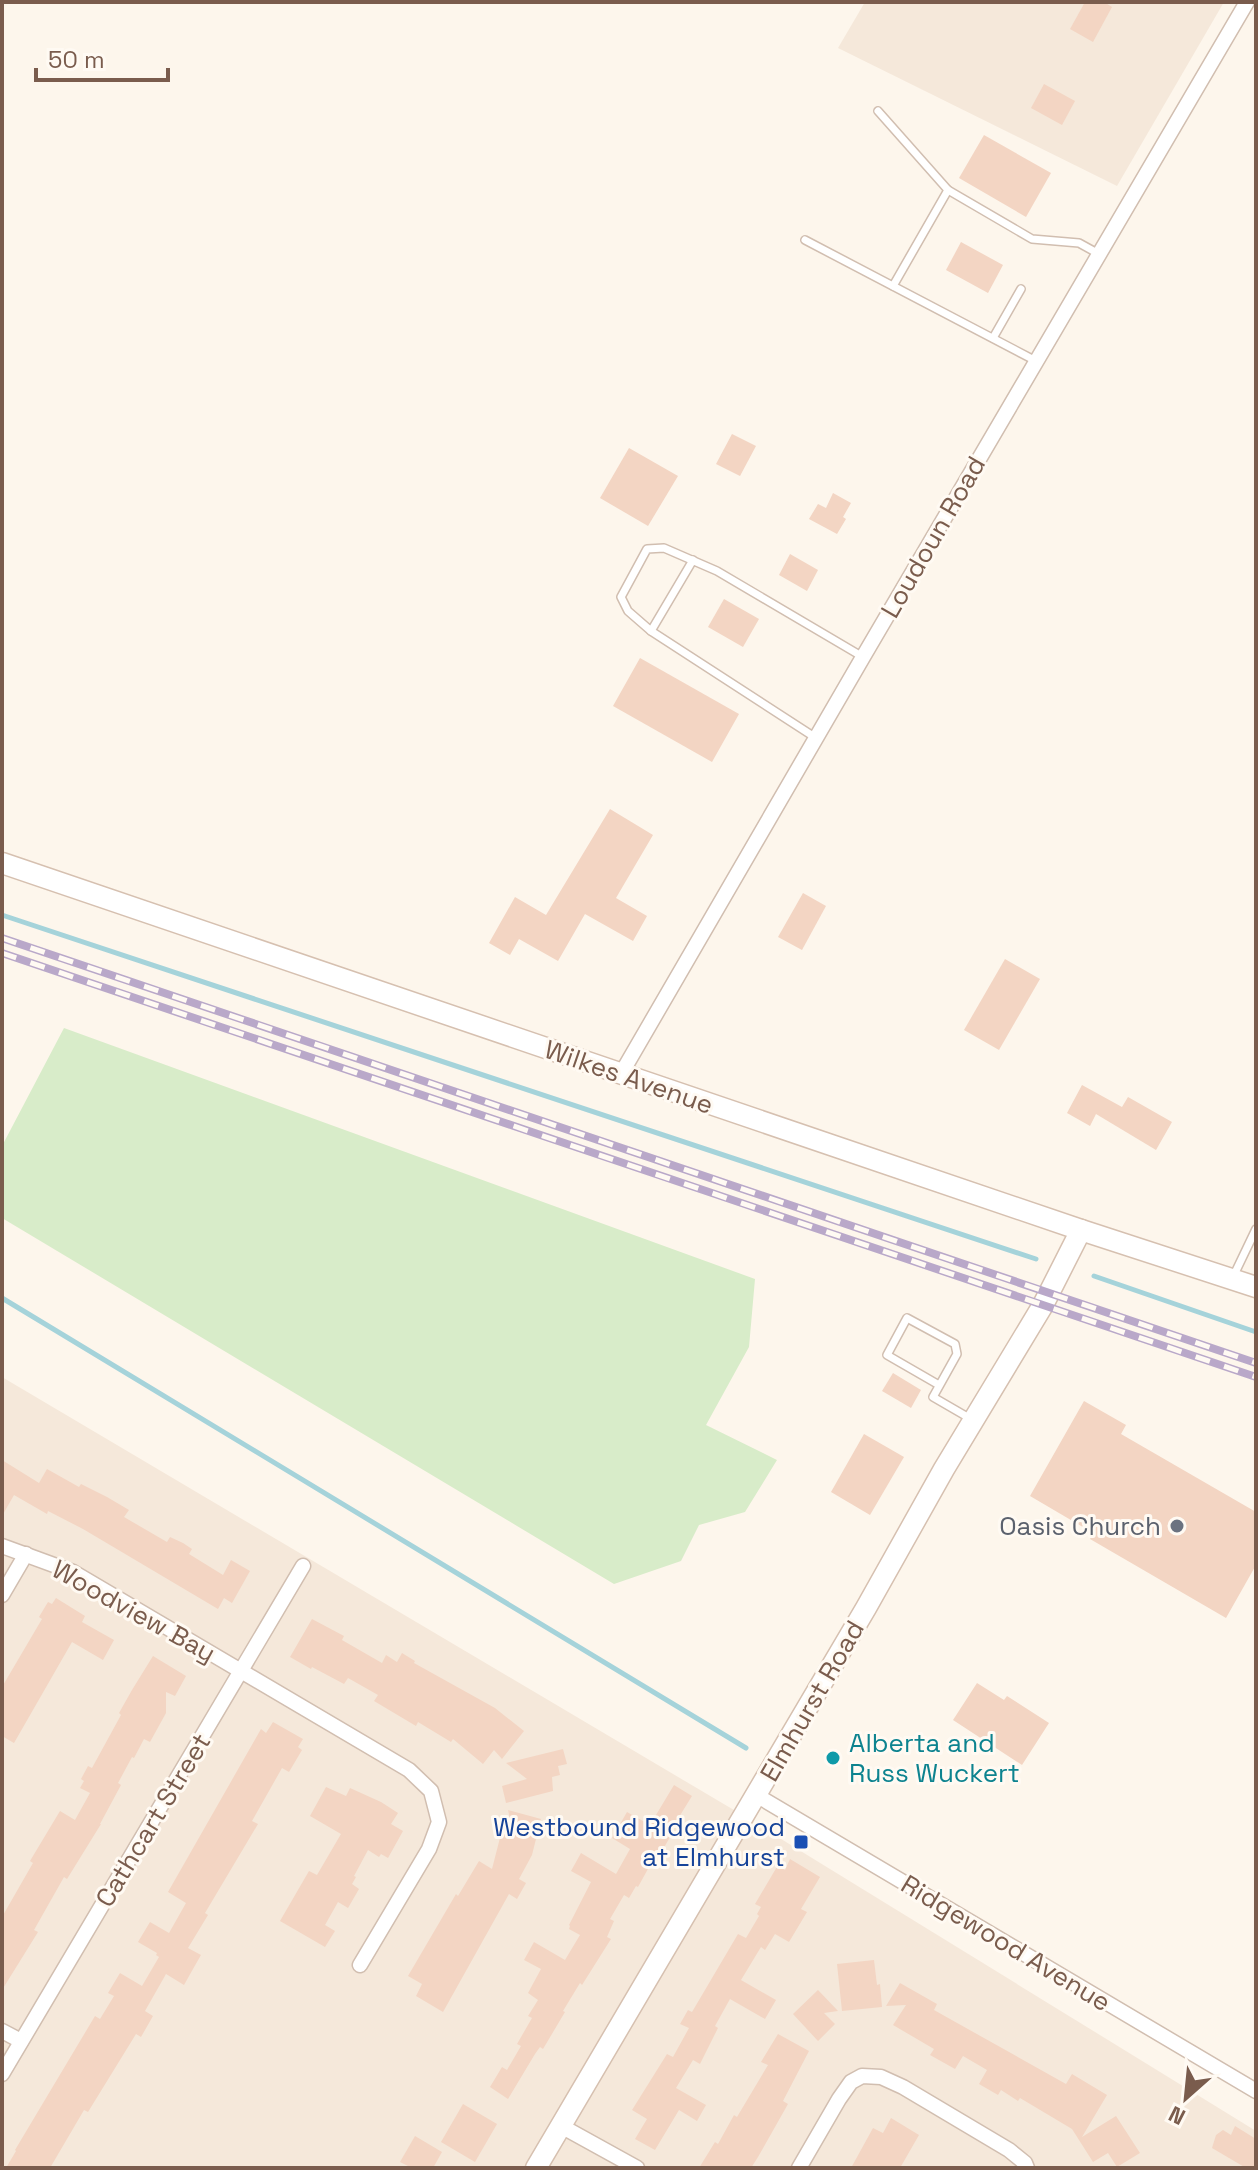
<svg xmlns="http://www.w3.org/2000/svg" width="1258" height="2170" font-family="'Space Grotesk',sans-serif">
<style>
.residential{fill:#f5e8da}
.green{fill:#d8ecc9}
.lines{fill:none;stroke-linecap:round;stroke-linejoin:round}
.stream{stroke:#a5d3da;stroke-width:5}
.building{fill:#f3d5c3}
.lane-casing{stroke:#d1beb0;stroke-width:10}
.street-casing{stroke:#d1beb0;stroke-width:17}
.secondary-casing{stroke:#d6c0b0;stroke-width:23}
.lane{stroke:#fff;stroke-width:7}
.street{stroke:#fff;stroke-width:14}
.secondary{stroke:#fff;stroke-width:20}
.rail-casing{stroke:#b9a8c9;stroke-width:8}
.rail{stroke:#fffaf3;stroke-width:5;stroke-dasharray:15;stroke-linecap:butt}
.worship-dot{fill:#6b7280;stroke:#fffaf3;stroke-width:3}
.culture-dot{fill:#0f9aa8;stroke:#fffaf3;stroke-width:3}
.transit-dot{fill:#1a4fb4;stroke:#fffaf3;stroke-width:3}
.labels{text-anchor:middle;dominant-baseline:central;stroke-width:6;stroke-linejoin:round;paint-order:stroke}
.street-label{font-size:26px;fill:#7a5c4d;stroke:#fffaf3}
.worship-label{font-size:26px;fill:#5b616d;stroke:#fffaf3;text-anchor:end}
.culture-label{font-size:26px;fill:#0d838f;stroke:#fffaf3;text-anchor:start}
.transit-label{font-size:26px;fill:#164399;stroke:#fffaf3;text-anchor:end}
</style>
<rect width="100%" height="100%" fill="#fdf6ec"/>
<!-- residential -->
<g class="residential">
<polygon points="865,2 1224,2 1117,186 838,48"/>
<polygon points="2,1377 739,1813 1256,2131 1256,2168 2,2168"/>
</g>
<!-- green -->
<polygon class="green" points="64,1028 755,1279 749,1347 706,1425 777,1460 745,1512 699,1525 681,1561 614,1584 2,1218 2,1146"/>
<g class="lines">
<!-- stream -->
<g class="stream">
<polyline points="2,915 1036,1259"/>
<polyline points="1094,1276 1256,1332"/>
<polyline points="2,1298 746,1748"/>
</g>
</g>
<!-- building -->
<g class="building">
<polygon points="1085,2 1104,2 1112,7 1093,42 1070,29"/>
<polygon points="1044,84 1075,101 1062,125 1031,108"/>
<polygon points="984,135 1051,173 1026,217 959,178"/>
<polygon points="961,242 1003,265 988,293 946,270"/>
<polygon points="732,434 756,446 740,476 716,464"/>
<polygon points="629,448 678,476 648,526 600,498"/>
<polygon points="833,493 851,503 843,517 846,519 837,534 809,519 818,504 826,508"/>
<polygon points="790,554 818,570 807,591 779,575"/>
<polygon points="724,599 759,619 743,647 708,627"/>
<polygon points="640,658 739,714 712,762 613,706"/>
<polygon points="610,809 653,835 616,898 647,916 633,941 585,914 558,961 519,939 510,955 489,943 515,897 546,915"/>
<polygon points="803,893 826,906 802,950 778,937"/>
<polygon points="1005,959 1040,979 999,1050 964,1030"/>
<polygon points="1082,1085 1122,1107 1128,1097 1172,1122 1156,1150 1096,1114 1090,1126 1067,1113"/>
<polygon points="893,1373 921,1390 911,1408 882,1391"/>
<polygon points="1084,1401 1126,1425 1121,1434 1256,1512 1256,1565 1226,1618 1090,1539 1093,1533 1030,1496"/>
<polygon points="864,1434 904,1457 870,1515 831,1492"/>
<polygon points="2,1460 39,1483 47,1469 79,1487 81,1484 107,1497 129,1510 124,1517 167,1542 170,1537 183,1543 192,1549 189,1554 223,1575 231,1560 250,1571 232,1603 224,1598 218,1609 83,1529 48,1511 47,1514 14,1495 2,1516"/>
<polygon points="56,1598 85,1616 82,1622 114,1640 103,1660 72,1642 14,1743 2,1736 2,1687 42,1619 39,1617 48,1602 52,1604"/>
<polygon points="312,1619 344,1636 342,1640 382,1663 386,1655 397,1662 402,1653 415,1661 414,1663 495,1708 524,1731 502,1759 494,1750 483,1764 453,1739 451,1742 418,1722 416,1726 374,1701 378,1695 348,1678 344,1684 312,1667 311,1669 290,1657"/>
<polygon points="153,1656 186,1676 175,1696 166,1692 166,1713 150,1742 144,1739 134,1758 132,1757 118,1783 121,1785 100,1824 101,1824 67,1879 64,1877 34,1930 38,1932 2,1990 2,1917 33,1863 30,1861 60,1811 75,1820 90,1793 80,1788 84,1781 81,1779 88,1766 92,1768 121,1715 119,1713 132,1690"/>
<polygon points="977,1683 1004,1700 1007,1696 1049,1723 1022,1765 953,1720"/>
<polygon points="273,1722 303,1739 298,1747 302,1750 289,1772 282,1768 252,1821 258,1824 205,1913 208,1915 188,1948 201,1955 193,1969 184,1985 166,1974 145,2011 153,2016 141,2037 136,2034 88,2112 84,2110 50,2168 6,2168 16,2151 15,2150 95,2016 100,2019 114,1996 108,1993 120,1973 142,1986 159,1957 156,1955 157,1953 138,1942 150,1922 169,1933 186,1903 168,1892 261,1729 266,1733"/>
<polygon points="563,1749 567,1764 558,1766 560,1775 552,1777 553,1791 506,1803 502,1786 527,1779 506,1763"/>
<polygon points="674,1785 692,1796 671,1830 673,1832 662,1851 659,1849 638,1887 636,1886 629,1898 624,1895 610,1919 614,1921 607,1937 611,1939 582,1985 580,1983 563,2011 565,2012 543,2049 540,2047 535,2054 508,2099 490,2087 502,2067 507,2070 521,2046 517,2044 532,2018 528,2016 538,2000 528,1993 541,1969 524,1960 534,1942 565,1960 580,1935 569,1929 570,1926 569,1925 591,1882 571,1871 581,1853 616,1874 630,1849 612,1838 627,1812 650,1825"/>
<polygon points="326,1787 346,1796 350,1788 381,1802 398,1813 391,1824 403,1831 388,1858 381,1854 379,1857 368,1850 354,1876 356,1877 352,1884 359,1889 348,1908 338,1902 325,1925 335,1931 325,1947 280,1921 309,1871 317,1875 341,1834 310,1816"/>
<polygon points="508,1810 541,1819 532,1855 519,1879 526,1883 517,1899 509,1894 443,2012 416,1996 422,1984 408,1976 456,1894 458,1896 479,1861 492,1869 503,1826 512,1828"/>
<polygon points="790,1859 820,1877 801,1909 807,1912 789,1942 775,1934 765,1950 761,1947 741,1980 776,2000 765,2019 730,1999 715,2026 718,2028 700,2064 693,2060 676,2088 706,2105 697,2121 679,2110 655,2150 635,2139 647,2119 632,2110 667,2054 673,2057 689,2028 680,2024 688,2010 692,2012 738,1934 746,1938 759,1916 757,1914 761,1907 755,1904 778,1865 785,1870"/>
<polygon points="874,1960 877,1985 880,1984 882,2007 842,2011 837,1964"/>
<polygon points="900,1983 937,2004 934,2010 1066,2084 1072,2074 1107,2095 1082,2137 1116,2116 1140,2153 1117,2167 1108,2153 1093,2162 1072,2129 1020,2098 1018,2101 1001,2090 998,2095 979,2084 987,2070 963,2056 955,2069 930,2055 934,2049 893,2025 906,2005 886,2006"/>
<polygon points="818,1990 838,2011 824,2013 835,2024 818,2041 793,2014"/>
<polygon points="778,2034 809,2051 783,2101 788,2104 758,2157 751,2168 699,2168 715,2142 718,2144 734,2115 737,2117 768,2065 761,2062"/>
<polygon points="463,2104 497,2124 475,2162 441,2142"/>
<polygon points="891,2118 919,2135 900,2168 851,2168 873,2128 883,2133"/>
<polygon points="1235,2126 1256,2139 1256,2163 1253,2168 1246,2168 1212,2148 1216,2135 1223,2130 1231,2135"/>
<polygon points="415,2136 442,2152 433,2168 412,2168 400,2162"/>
</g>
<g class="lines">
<defs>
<g id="lane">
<polyline points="878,111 948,190 893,286"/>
<polyline points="948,190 1032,239 1079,243 1099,254"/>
<polyline points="805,240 1036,361"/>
<polyline points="993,338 1021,289"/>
<polyline points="651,631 693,560"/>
<polyline points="816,738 651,631 628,611 621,597 647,549 664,548 717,571 863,657"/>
<polyline points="1233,1277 1256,1229"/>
<polyline points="939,1385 887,1355 907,1318 955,1344 957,1354 933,1397 971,1419"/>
</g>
<g id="street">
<polyline points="621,1074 863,657 1247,2"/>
<polyline points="2,1546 73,1572 409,1770 431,1791 439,1822 429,1849 360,1965"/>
<polyline points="2,1595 26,1554"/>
<polyline points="756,1795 1256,2091"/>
<polyline points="2,2031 21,2041"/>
<polyline points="2,2074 303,1566"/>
<polyline points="561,2126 637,2168"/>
<polyline points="799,2168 839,2099 851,2082 862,2076 881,2077 903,2087 1009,2150 1025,2163 1027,2168"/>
</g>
<g id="secondary">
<polyline points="2,863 1081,1230 1256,1287"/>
<polyline points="536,2168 866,1608 944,1469 1043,1305 1081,1230"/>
</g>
</defs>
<!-- lane casing -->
<use href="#lane" class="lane-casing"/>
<!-- street casing -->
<use href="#street" class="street-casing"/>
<!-- secondary casing -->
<use href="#secondary" class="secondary-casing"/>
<!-- lane -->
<use href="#lane" class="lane"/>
<!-- street -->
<use href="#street" class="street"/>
<!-- secondary -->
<use href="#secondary" class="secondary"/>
<defs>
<g id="rail">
<polyline points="2,938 1256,1363"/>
<polyline points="2,953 1256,1377"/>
</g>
</defs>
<!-- rail casing -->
<use href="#rail" class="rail-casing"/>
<!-- rail -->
<use href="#rail" class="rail"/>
</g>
<!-- markers -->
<circle class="worship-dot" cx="1177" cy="1526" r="8"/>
<circle class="culture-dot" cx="833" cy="1758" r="8"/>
<rect class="transit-dot" x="793" y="1834" width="16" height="16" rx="4"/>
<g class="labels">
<!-- street labels -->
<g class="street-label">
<text transform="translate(933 537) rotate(-60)">Loudoun Road</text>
<text transform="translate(629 1077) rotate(19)">Wilkes Avenue</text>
<text transform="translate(134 1611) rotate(29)">Woodview Bay</text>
<text transform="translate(812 1701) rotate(-60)">Elmhurst Road</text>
<text transform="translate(153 1820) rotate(-59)">Cathcart Street</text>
<text transform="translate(1006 1943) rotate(31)">Ridgewood Avenue</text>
</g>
<!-- worship labels -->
<g class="worship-label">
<text x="1161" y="1526">Oasis Church</text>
</g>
<!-- culture labels -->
<g class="culture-label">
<text x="849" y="1743">Alberta and<tspan x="849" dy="30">Russ Wuckert</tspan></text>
</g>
<!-- transit labels -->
<g class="transit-label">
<text x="785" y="1827">Westbound Ridgewood<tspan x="785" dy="30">at Elmhurst</tspan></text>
</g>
</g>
<!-- border -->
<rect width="1258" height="2170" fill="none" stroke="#7a5c4d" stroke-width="8"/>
<!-- north arrow -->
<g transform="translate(1186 2098) rotate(207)" stroke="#fffaf3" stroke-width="6" paint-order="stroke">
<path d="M0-6L14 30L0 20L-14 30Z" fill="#7a5c4d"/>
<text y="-12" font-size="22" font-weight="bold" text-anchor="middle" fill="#7a5c4d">N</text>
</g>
<!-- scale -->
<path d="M36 68v12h132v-12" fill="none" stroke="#7a5c4d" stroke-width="4"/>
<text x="48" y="68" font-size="24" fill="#7a5c4d" stroke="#fffaf3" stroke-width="6" paint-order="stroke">50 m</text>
</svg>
